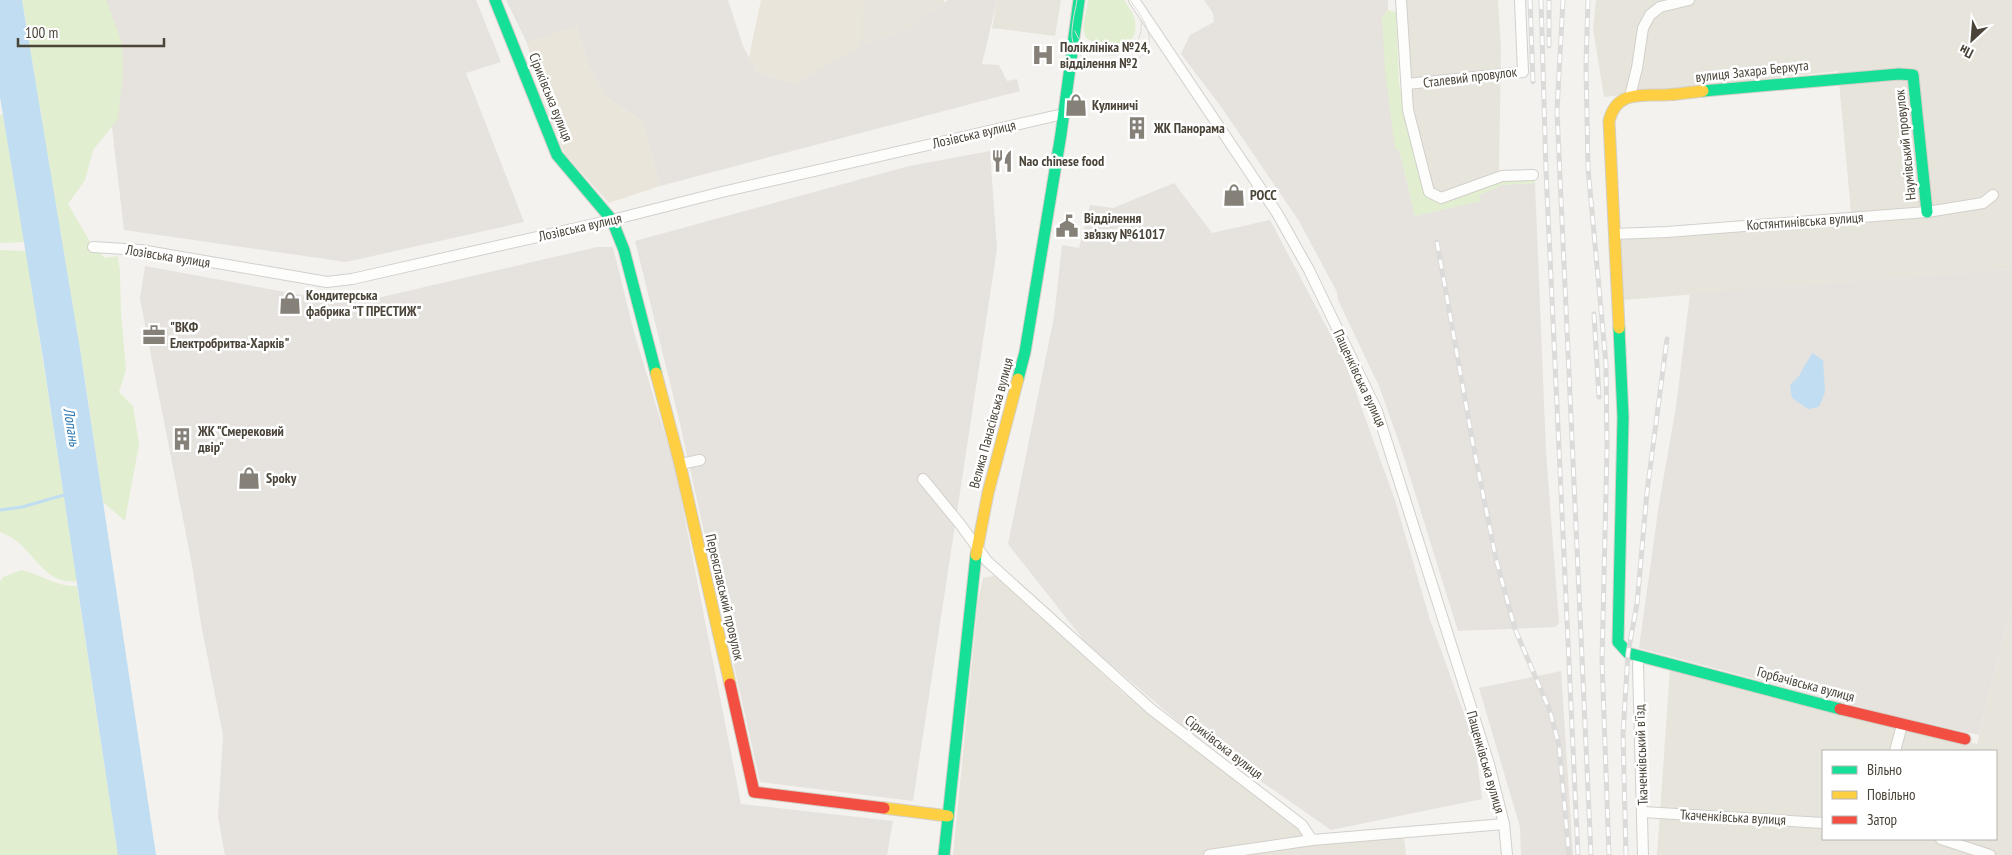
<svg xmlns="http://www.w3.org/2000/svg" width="2012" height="855" font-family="'PT Sans Narrow',sans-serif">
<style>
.residential{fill:#e7e4dc;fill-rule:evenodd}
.industrial{fill:#e6e2de}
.education{fill:#eae5da}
.green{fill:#e1eecf}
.water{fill:#c0ddf1}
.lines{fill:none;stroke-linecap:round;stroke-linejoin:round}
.stream{stroke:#c0ddf1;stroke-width:3}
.street-casing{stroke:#d2d0cb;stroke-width:12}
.fast-casing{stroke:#d3cfc5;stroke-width:13}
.slow-casing{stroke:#d3cfc5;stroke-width:13}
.jam-casing{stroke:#d3cfc5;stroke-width:13}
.street{stroke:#fdfdfc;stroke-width:10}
.fast{stroke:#16e098;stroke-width:11}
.slow{stroke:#ffcf43;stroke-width:11}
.jam{stroke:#f24e42;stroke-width:11}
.tram{stroke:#dbdbda;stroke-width:1}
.rail-casing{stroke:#dbdbda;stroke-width:5}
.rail{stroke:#fff;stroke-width:3;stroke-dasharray:9;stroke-linecap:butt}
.labels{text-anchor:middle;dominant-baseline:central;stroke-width:5;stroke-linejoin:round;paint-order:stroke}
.poi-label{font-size:14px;font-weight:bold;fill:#4b4439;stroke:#fff;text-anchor:start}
.street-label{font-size:14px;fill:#4b4439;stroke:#fff}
.water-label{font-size:15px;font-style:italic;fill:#2e7ab2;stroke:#fff}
</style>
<rect width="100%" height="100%" fill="#f4f2ee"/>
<!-- residential -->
<g class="residential">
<polygon points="859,0 944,0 944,3 904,31 859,47"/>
<polygon points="997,0 1061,0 1055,36 992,28"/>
<polygon points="1404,0 1498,0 1501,48 1499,172 1442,195 1431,189 1412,106"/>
<polygon points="1596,0 2012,0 2012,269 1623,300 1619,240 1852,223 1838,71 1604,97 1593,29"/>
<polygon points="998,575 1123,693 1302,832 1308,844 1404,837 1406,855 953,855 978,601 983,578"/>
<path d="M 2012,605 L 2012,855 L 1657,855 L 1670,668 L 1977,744 ZM 1823,751 L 1996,751 L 1996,839 L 1823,839 Z"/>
</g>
<!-- industrial -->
<g class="industrial">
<polygon points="97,0 476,0 501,62 466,73 524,222 346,262 124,230"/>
<polygon points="506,0 728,0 743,46 757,72 795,84 850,50 904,31 948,0 997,0 982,64 999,65 1007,81 1017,79 1020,91 660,186 643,122 605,96 588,65 577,26 527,43"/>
<polygon points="1204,0 1388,0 1388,10 1382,17 1399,149 1415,216 1480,201 1479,195 1502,185 1535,183 1546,452 1559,623 1555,627 1458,631 1402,451 1379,386 1338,300 1337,292 1299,221 1222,108 1181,54 1190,35 1214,22 1213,13"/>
<polygon points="990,151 997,249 913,801 760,782 678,415 635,241 909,166"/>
<polygon points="1174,183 1212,233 1270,220 1344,360 1395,500 1430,620 1475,744 1482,799 1331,830 1190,732 1086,643 1008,544 1054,317 1062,245 1079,248 1090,205 1113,208"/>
<polygon points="597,247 613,247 634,332 675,468 741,804 893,821 887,855 225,855 218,817 223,735 201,624 192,565 140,299 145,266 323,299 373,299"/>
<polygon points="2012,269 2012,605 1979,735 1887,714 1639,648 1659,504 1676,407 1690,294"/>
<polygon points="1561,671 1573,855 1521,855 1520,827 1479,688"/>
</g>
<!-- education -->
<g class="education">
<polygon points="761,0 863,0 859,47 795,84 757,72 749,57"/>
<polygon points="577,26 588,65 605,96 643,122 660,186 609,203 565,154 545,106 527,43"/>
</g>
<!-- green -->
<g class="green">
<polygon points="22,0 106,0 122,42 123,74 118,119 93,150 85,180 68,204 93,247 105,258 118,256 120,272 121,314 126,370 119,392 133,406 139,444 125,521 103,502 85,379"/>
<path d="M 1088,0 L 1124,0 C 1127,5 1132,11 1134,17 C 1143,52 1107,51 1086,38 L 1083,28 Z"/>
<polygon points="1388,10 1396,12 1399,84 1427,195 1442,202 1503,178 1534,177 1535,183 1502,185 1479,195 1481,201 1415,216 1399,149 1395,149 1385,71 1382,17"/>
<polygon points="0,115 3,115 24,242 0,243"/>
<path d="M 0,250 L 26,251 L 77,581 C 47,586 35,554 14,539 C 10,536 5,534 0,532 Z"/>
<path d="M 21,570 C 41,574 56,587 77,586 L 118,855 L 0,855 L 0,581 L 3,577 Z"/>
</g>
<!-- water -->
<g class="water">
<polygon points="0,0 22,0 81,355 156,855 118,855 43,358 0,97"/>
<polygon points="1812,353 1823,360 1825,392 1819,407 1808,409 1792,398 1790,385 1799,376"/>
</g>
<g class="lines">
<!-- stream -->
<polyline class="stream" points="0,510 22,507 64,495"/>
<defs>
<g id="street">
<polyline points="1134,0 1277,213 1309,270 1377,411 1489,764 1504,824 1507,855"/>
<polyline points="1401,0 1408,110 1429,192 1441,198 1502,176 1533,175"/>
<polyline points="1407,84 1523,72 1520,0"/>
<polyline points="1630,96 1637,68 1643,28 1650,15 1660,7 1689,0"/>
<polyline points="1614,234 1667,232 1927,212 1983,203 1993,195"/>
<polyline points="93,247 141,250 327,282 352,279 612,220 722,192 1063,114"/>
<polyline points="680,464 700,460"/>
<polyline points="923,479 960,524 987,561 1151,709 1302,825 1312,840 1504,824"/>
<polyline points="1639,656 1638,665 1643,855"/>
<polyline points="1895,751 1902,725"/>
<polyline points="1643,812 1823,823"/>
<polyline points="1941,839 1990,855"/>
<polyline points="1209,855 1312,840"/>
</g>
<g id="fast">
<polyline points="495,0 557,155 612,220 624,250 656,373"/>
<polyline points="1703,91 1899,74 1913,75 1927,212"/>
<polyline points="1619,328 1623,417 1618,642 1628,653 1840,709"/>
<polyline points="1018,379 1025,352 1061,134 1079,0"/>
<polyline points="944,855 976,555"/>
</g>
<g id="slow">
<path d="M 1619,328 L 1609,121 C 1616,92 1639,95 1663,95 C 1676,95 1690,92 1703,91"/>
<polyline points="656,373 680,464 730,684"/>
<polyline points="976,555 988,493 1018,379"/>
<polyline points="884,808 948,816"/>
</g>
<g id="jam">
<polyline points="730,684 754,792 884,808"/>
<polyline points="1840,709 1965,739"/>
</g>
</defs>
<!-- street casing -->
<use href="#street" class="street-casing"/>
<!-- fast casing -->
<use href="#fast" class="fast-casing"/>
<!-- slow casing -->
<use href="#slow" class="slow-casing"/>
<!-- jam casing -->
<use href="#jam" class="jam-casing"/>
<!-- street -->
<use href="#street" class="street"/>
<!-- fast -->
<use href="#fast" class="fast"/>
<!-- slow -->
<use href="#slow" class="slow"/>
<!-- jam -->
<use href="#jam" class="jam"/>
<!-- tram -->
<g class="tram">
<path d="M 1077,0 C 1075,12 1071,26 1072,38 C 1077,71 1116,66 1139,58 C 1162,42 1141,16 1130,0"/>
<path d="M 1075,31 C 1087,66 1147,63 1141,20"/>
</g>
<defs>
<g id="rail">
<polyline points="1530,0 1533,82"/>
<polyline points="1541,0 1546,171 1578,855"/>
<polyline points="1563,0 1557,111 1591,855"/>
<polyline points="1588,0 1586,65 1588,168 1606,364 1607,450 1602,661 1609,855"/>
<polyline points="1549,46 1549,0"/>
<polyline points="1437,242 1473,444 1496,559 1515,629 1550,711 1559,746 1569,855"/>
<polyline points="1594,314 1599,397"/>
<polyline points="1626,855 1623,734 1628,653 1637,604 1647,492 1667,339"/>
</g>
</defs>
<!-- rail casing -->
<use href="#rail" class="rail-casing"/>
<!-- rail -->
<use href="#rail" class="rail"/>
</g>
<!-- icons -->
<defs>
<symbol id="hospital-bare" viewBox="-9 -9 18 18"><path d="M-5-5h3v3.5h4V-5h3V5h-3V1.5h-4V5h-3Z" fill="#868178" stroke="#fff" stroke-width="2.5" paint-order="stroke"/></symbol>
<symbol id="shop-bare" viewBox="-9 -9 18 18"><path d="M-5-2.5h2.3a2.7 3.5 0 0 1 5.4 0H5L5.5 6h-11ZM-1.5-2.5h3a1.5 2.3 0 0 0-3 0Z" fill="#868178" stroke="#fff" stroke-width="2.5" paint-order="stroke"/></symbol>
<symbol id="building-bare" viewBox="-9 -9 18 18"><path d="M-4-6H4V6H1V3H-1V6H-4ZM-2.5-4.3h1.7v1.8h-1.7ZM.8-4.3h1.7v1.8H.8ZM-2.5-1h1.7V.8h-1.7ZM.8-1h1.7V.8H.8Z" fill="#868178" stroke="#fff" stroke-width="2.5" paint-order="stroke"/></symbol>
<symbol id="restaurant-bare" viewBox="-9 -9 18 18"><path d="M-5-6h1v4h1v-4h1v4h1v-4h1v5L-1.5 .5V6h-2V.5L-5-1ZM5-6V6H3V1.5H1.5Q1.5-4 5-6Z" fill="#868178" stroke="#fff" stroke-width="2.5" paint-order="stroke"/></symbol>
<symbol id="civic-bare" viewBox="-9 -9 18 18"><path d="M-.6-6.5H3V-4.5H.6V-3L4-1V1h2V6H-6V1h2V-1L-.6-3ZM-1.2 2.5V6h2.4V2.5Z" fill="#868178" stroke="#fff" stroke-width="2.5" paint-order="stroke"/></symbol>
<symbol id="office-bare" viewBox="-9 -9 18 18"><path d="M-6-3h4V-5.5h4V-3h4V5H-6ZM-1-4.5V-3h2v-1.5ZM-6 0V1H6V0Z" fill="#868178" stroke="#fff" stroke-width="2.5" paint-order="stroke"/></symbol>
</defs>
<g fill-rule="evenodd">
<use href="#hospital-bare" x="1027" y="39" width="32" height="32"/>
<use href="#shop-bare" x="1060" y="89" width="32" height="32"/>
<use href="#building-bare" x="1121" y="112" width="32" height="32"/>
<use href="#restaurant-bare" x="986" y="145" width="32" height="32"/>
<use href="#shop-bare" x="1218" y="179" width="32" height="32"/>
<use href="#civic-bare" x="1051" y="210" width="32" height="32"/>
<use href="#shop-bare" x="274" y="287" width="32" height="32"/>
<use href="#office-bare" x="138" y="319" width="32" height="32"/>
<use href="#building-bare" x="166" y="423" width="32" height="32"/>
<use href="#shop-bare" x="233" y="462" width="32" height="32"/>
</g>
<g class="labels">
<!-- poi labels -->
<g class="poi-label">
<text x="1060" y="47">Поліклініка №24,<tspan x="1060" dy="16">відділення №2</tspan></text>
<text x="1092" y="105">Кулиничі</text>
<text x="1154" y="128">ЖК Панорама</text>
<text x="1019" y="161">Nao chinese food</text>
<text x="1250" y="195">РОСС</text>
<text x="1084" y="218">Відділення<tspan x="1084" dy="16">зв’язку №61017</tspan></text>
<text x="306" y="295">Кондитерська<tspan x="306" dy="16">фабрика "Т ПРЕСТИЖ"</tspan></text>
<text x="170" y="327">"ВКФ<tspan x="170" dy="16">Електробритва-Харків"</tspan></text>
<text x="198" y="431">ЖК "Смерековий<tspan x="198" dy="16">двір"</tspan></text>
<text x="266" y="478">Spoky</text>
</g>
<!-- street labels -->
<g class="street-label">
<text transform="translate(1752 71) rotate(-6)">вулиця Захара Беркута</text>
<text transform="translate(1470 77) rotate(-7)">Сталевий провулок</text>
<text transform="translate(551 97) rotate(68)">Сіриківська вулиця</text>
<text transform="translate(974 134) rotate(-13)">Лозівська вулиця</text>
<text transform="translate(1905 145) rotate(-96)">Наумівський провулок</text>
<text transform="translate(1805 221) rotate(-4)">Костянтинівська вулиця</text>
<text transform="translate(580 227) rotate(-13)">Лозівська вулиця</text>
<text transform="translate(168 256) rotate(9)">Лозівська вулиця</text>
<text transform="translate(1360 378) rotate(65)">Пащенківська вулиця</text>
<text transform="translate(991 423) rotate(-75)">Велика Панасівська вулиця</text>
<text transform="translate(725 597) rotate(77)">Переяславський провулок</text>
<text transform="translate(1806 684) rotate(15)">Горбачівська вулиця</text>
<text transform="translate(1224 747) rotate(38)">Сіриківська вулиця</text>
<text transform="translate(1641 755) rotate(-92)">Ткаченківський в'їзд</text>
<text transform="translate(1486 762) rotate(74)">Пащенківська вулиця</text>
<text transform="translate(1733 817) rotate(3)">Ткаченківська вулиця</text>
</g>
<!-- water labels -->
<g class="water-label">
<text transform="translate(72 427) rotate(81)">Лопань</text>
</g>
</g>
<!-- legend -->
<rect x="1822" y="750" width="175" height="90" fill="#ffffff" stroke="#b7b4b0"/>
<rect x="1832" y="766" width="25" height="8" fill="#16e098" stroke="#b7b4b0"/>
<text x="1867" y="775" font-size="15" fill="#4b4439">Вільно</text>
<rect x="1832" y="791" width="25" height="8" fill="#ffcf43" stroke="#b7b4b0"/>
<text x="1867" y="800" font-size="15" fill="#4b4439">Повільно</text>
<rect x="1832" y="816" width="25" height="8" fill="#f24e42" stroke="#b7b4b0"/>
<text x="1867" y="825" font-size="15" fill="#4b4439">Затор</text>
<!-- north arrow -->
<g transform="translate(1972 40) rotate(206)" stroke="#ffffff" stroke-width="4" paint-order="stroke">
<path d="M0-4L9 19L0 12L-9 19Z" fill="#4b4439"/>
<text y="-8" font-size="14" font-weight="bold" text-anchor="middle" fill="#4b4439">Пн</text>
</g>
<!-- scale -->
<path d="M18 38v8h146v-8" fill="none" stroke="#4b4439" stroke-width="2.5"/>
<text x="25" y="38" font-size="15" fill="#4b4439" stroke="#ffffff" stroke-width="4" paint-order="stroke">100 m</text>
</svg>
